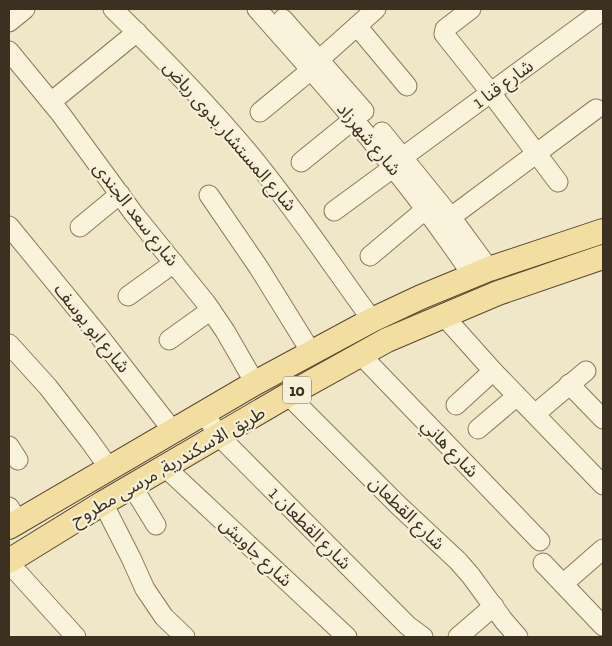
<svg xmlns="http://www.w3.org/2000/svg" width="612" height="646" font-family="'Zilla Slab','Noto Sans Arabic',serif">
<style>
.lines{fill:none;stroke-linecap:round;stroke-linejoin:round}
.minor-casing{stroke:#8c795c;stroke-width:21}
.major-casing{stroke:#5a4630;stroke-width:26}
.minor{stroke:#faf3dc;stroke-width:19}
.major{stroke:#f2dea0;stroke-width:24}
.labels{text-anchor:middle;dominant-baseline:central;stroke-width:4.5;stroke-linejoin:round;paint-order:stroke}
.shield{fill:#f7f0d8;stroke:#746a57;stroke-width:1}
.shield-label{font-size:16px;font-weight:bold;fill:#3c3020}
.street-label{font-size:18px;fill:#3c3020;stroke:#f7f0d8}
</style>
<rect width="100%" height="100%" fill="#f0e6c8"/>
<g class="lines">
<defs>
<g id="minor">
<path d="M 113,9 C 160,55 206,102 248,152 C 293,206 331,264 372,320"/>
<path d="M 257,9 C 333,94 409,180 472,275"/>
<polyline points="471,9 445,29 444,34 491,93 558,182"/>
<polyline points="283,19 364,111"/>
<polyline points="9,22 25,9"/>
<polyline points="357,26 407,86"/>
<polyline points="9,51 60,113 134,214 206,303 225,331 255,383"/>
<polyline points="320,59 376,9"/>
<polyline points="51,102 137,32"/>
<polyline points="260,112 311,70"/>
<polyline points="382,132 451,217 489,269"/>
<polyline points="403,157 603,10"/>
<polyline points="301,162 354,119"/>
<polyline points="209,195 259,268 311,352"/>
<polyline points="334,211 394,167"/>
<polyline points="451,217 596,109"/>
<polyline points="9,226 100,337 173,431"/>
<polyline points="80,227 120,194"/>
<polyline points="370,256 426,209"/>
<polyline points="128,296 174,263"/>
<polyline points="443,315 493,371 603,485"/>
<polyline points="169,340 211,310"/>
<polyline points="9,344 48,387 89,440 109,468"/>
<polyline points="360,354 540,541"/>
<polyline points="569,384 603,419"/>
<polyline points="288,395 397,504 458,561 471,576 504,621 518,637"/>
<polyline points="456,405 493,371"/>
<polyline points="204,413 219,436 408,626 423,637"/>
<polyline points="535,414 586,371"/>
<polyline points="478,429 517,396"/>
<polyline points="9,446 18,460"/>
<polyline points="165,467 347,637"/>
<polyline points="132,486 156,525"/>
<polyline points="103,503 131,558 145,589 164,617 185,637"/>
<polyline points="9,507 18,521"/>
<polyline points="9,563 76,637"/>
<polyline points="543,563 603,626"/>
<polyline points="563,584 603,549"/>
<polyline points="458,637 494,606"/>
</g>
<g id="major">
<polyline points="9,527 255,383 372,320 421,297 489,269 603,231"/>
<polyline points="9,561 103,503 288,395 387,340 498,293 603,257"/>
</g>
</defs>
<!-- minor casing -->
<use href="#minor" class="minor-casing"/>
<!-- major casing -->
<use href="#major" class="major-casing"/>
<!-- minor -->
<use href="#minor" class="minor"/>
<!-- major -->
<use href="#major" class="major"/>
</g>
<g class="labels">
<!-- shield labels -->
<rect class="shield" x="283" y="376.5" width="28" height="27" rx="4"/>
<g class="shield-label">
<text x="297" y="390">10</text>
</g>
<!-- street labels -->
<g class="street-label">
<text transform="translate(503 84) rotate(-36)">شارع قنا 1</text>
<text transform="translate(230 136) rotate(49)">شارع المستشار بدوى رياض</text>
<text transform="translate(369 139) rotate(50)">شارع شهرزاد</text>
<text transform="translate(136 214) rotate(52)">شارع سعد الجندى</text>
<text transform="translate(92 328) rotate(51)">شارع ابو يوسف</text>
<text transform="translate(450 448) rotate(46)">شارع هاني</text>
<text transform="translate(168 466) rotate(-30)">طريق الاسكندرية, مرسى مطروح</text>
<text transform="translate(407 513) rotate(44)">شارع القطعان</text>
<text transform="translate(310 528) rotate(45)">شارع القطعان 1</text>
<text transform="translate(256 552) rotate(43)">شارع جاويش</text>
</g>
</g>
<!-- border -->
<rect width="612" height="646" fill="none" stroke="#3c3020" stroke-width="20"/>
</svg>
